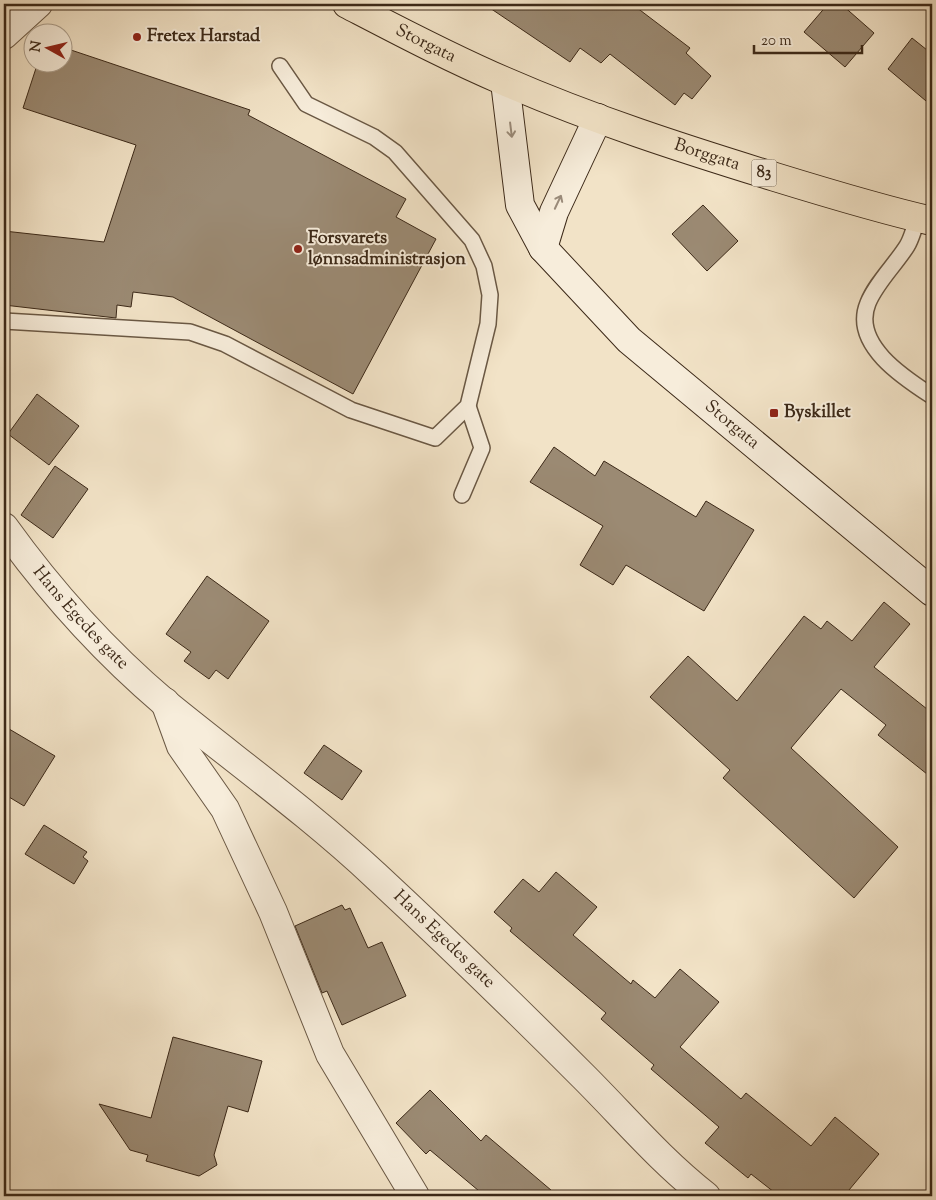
<svg xmlns="http://www.w3.org/2000/svg" width="936" height="1200" font-family="'Sorts Mill Goudy',serif">
<style>
.building{fill:#9b8a73;stroke:#3c2918}
.lines{fill:none;stroke-linecap:round;stroke-linejoin:round}
.lane-casing{stroke:#6a5844;stroke-width:18}
.street-casing{stroke:#6a5844;stroke-width:30}
.secondary-casing{stroke:#3c2918;stroke-width:30}
.highway-casing{stroke:#3c2918;stroke-width:30}
.lane{stroke:#f7eddb;stroke-width:15}
.street{stroke:#f7eddb;stroke-width:28}
.secondary{stroke:#f7eddb;stroke-width:28}
.highway{stroke:#f2e3c7;stroke-width:28}
.oneway{stroke:#9a8b7a}
.poi-dot{fill:#8f2418;stroke:#f7eddb;stroke-width:2}
.labels{text-anchor:middle;dominant-baseline:central;stroke-width:4;stroke-linejoin:round;paint-order:stroke}
.shield{fill:#f7eddb;stroke:#746452;stroke-width:1}
.shield-label{font-size:16px;font-weight:bold;fill:#3c2918}
.poi-label{font-size:18px;font-weight:bold;fill:#3c2918;stroke:#f7eddb;text-anchor:start}
.street-label{font-size:18px;fill:#3c2918;stroke:#f7eddb}
</style>
<rect width="100%" height="100%" fill="#f2e3c7"/>
<filter id="stains"><feTurbulence type="fractalNoise" baseFrequency=".004" numOctaves="4"/><feColorMatrix values="0 0 0 0 .2 0 0 0 0 .09 0 0 0 0 .02 0 0 0 .5 -.17"/></filter>
<radialGradient id="worn" r=".72"><stop offset=".6" stop-color="#630" stop-opacity="0"/><stop offset="1" stop-color="#630" stop-opacity=".3"/></radialGradient>
<!-- building -->
<g class="building">
<polygon points="484,4 632,4 690,48 686,53 711,76 692,99 684,93 675,105 610,54 601,63 580,48 570,62"/>
<polygon points="828,4 841,4 874,33 845,67 804,32"/>
<polygon points="912,38 932,54 932,106 888,69"/>
<polygon points="62,47 250,110 248,115 406,199 396,217 436,239 353,394 173,297 133,292 131,307 117,305 116,318 4,305 4,231 104,242 136,145 23,108 38,62 62,62"/>
<polygon points="703,205 738,241 707,271 672,234"/>
<polygon points="37,394 79,426 49,465 8,434"/>
<polygon points="554,447 595,476 604,461 696,517 706,501 754,530 704,611 626,565 613,585 580,565 603,526 530,482"/>
<polygon points="55,466 88,489 53,538 21,515"/>
<polygon points="207,576 269,621 228,679 216,670 209,679 184,661 191,652 166,634"/>
<polygon points="884,602 910,624 874,667 932,713 932,778 878,735 886,725 841,689 791,748 898,847 854,898 723,778 730,770 650,697 688,656 737,701 804,616 821,629 827,621 852,641"/>
<polygon points="4,726 55,756 24,806 4,794"/>
<polygon points="324,745 362,771 342,800 304,773"/>
<polygon points="44,825 87,852 83,857 88,861 74,884 25,854"/>
<polygon points="556,872 597,907 573,935 631,984 633,980 655,998 680,969 719,1002 680,1047 741,1099 746,1093 811,1146 835,1117 879,1154 844,1196 779,1196 751,1174 748,1178 705,1143 719,1127 651,1069 654,1065 601,1019 606,1013 510,931 512,928 494,912 523,879 539,892"/>
<polygon points="342,905 345,910 350,908 368,948 382,942 406,996 342,1025 327,991 322,993 295,926"/>
<polygon points="173,1037 262,1061 248,1112 228,1106 214,1155 217,1165 199,1176 146,1161 148,1155 130,1150 99,1104 151,1118"/>
<polygon points="430,1090 481,1141 486,1135 558,1196 485,1196 430,1150 426,1154 396,1123"/>
</g>
<g class="lines">
<defs>
<g id="lane">
<path d="M 918,218 C 914,227 912,238 907,246 C 895,265 876,283 868,303 C 851,344 904,378 932,396"/>
<polyline points="4,321 190,332 225,344 351,410 435,438 468,406 488,324 490,295 484,266 472,240 395,152 374,137 306,104 280,66"/>
<polyline points="462,495 482,448 468,406"/>
</g>
<g id="street">
<polyline points="4,35 38,4"/>
<path id="s1" d="M 4,527 C 50,591 105,652 165,703 C 236,761 310,814 376,876 C 447,942 516,1009 584,1077 C 624,1117 661,1161 706,1196"/>
<polyline points="165,702 181,746 225,809 273,912 330,1054 415,1196"/>
</g>
<g id="secondary">
<path id="s2" d="M 505,82 L 520,205 L 543,248 L 629,340 L 932,592"/>
<polyline points="543,248 554,212 598,118"/>
</g>
<g id="highway">
<path id="s3" d="M 347,4 C 399,31 450,58 504,81 C 591,119 684,149 775,177 C 827,193 879,209 932,221"/>
</g>
</defs>
<!-- lane casing -->
<use href="#lane" class="lane-casing"/>
<!-- street casing -->
<use href="#street" class="street-casing"/>
<!-- secondary casing -->
<use href="#secondary" class="secondary-casing"/>
<!-- highway casing -->
<use href="#highway" class="highway-casing"/>
<!-- lane -->
<use href="#lane" class="lane"/>
<!-- street -->
<use href="#street" class="street"/>
<!-- secondary -->
<use href="#secondary" class="secondary"/>
<!-- highway -->
<use href="#highway" class="highway"/>
</g>
<!-- one-way arrows -->
<defs><path id="oneway-shaft" d="M-6 0H5M1.5-3L5.5 0L1.5 3" fill="none" stroke-width="1.6" stroke-linecap="round" stroke-linejoin="round" transform="scale(1.25)"/></defs>
<g class="oneway">
<use href="#oneway-shaft" transform="translate(511 130) rotate(83)"/>
<use href="#oneway-shaft" transform="translate(558 202) rotate(-65)"/>
</g>
<!-- markers -->
<g class="poi-dot">
<circle cx="137" cy="37" r="5"/>
<circle cx="298" cy="249" r="5"/>
<rect x="769" y="408" width="10" height="10" rx="2.5"/>
</g>
<g class="labels">
<!-- shield labels -->
<rect class="shield" x="751.5" y="159.5" width="25" height="27" rx="4"/>
<g class="shield-label">
<text x="764" y="173">83</text>
</g>
<!-- poi labels -->
<g class="poi-label">
<text x="147" y="37">Fretex Harstad</text>
<text x="308" y="239">Forsvarets<tspan x="308" dy="21">lønnsadministrasjon</tspan></text>
<text x="784" y="413">Byskillet</text>
</g>
<!-- street labels -->
<g class="street-label">
<text stroke="none"><textPath href="#s3" startOffset="88">Storgata</textPath></text>
<text stroke="none"><textPath href="#s3" startOffset="391">Borggata</textPath></text>
<text stroke="none"><textPath href="#s2" startOffset="432">Storgata</textPath></text>
<text stroke="none"><textPath href="#s1" startOffset="119">Hans Egedes gate</textPath></text>
<text stroke="none"><textPath href="#s1" startOffset="605">Hans Egedes gate</textPath></text>
</g>
</g>
<!-- margin -->
<rect width="936" height="1200" fill="none" stroke="#f2e3c7" stroke-width="20"/>
<rect x="5" y="5" width="926" height="1190" fill="none" stroke="#3c2918" stroke-width="2.5"/>
<rect x="10" y="10" width="916" height="1180" fill="none" stroke="#3c2918"/>
<!-- north arrow -->
<g transform="translate(48 48) rotate(278)"><circle r="24" fill="#f7eddb" stroke="#ac9f8d"/>
<path d="M0-4L9 19L0 12L-9 19Z" fill="#8f2418"/>
<text y="-8" font-size="14" font-weight="bold" text-anchor="middle" fill="#3c2918">N</text>
</g>
<!-- scale -->
<path d="M754 45v8h108v-8" fill="none" stroke="#3c2918" stroke-width="2.5"/>
<text x="761" y="45" font-size="15" fill="#3c2918" stroke="#f7eddb" stroke-width="4" paint-order="stroke">20 m</text>
<rect width="100%" height="100%" filter="url(#stains)"/>
<rect width="100%" height="100%" fill="url(#worn)"/>
</svg>
